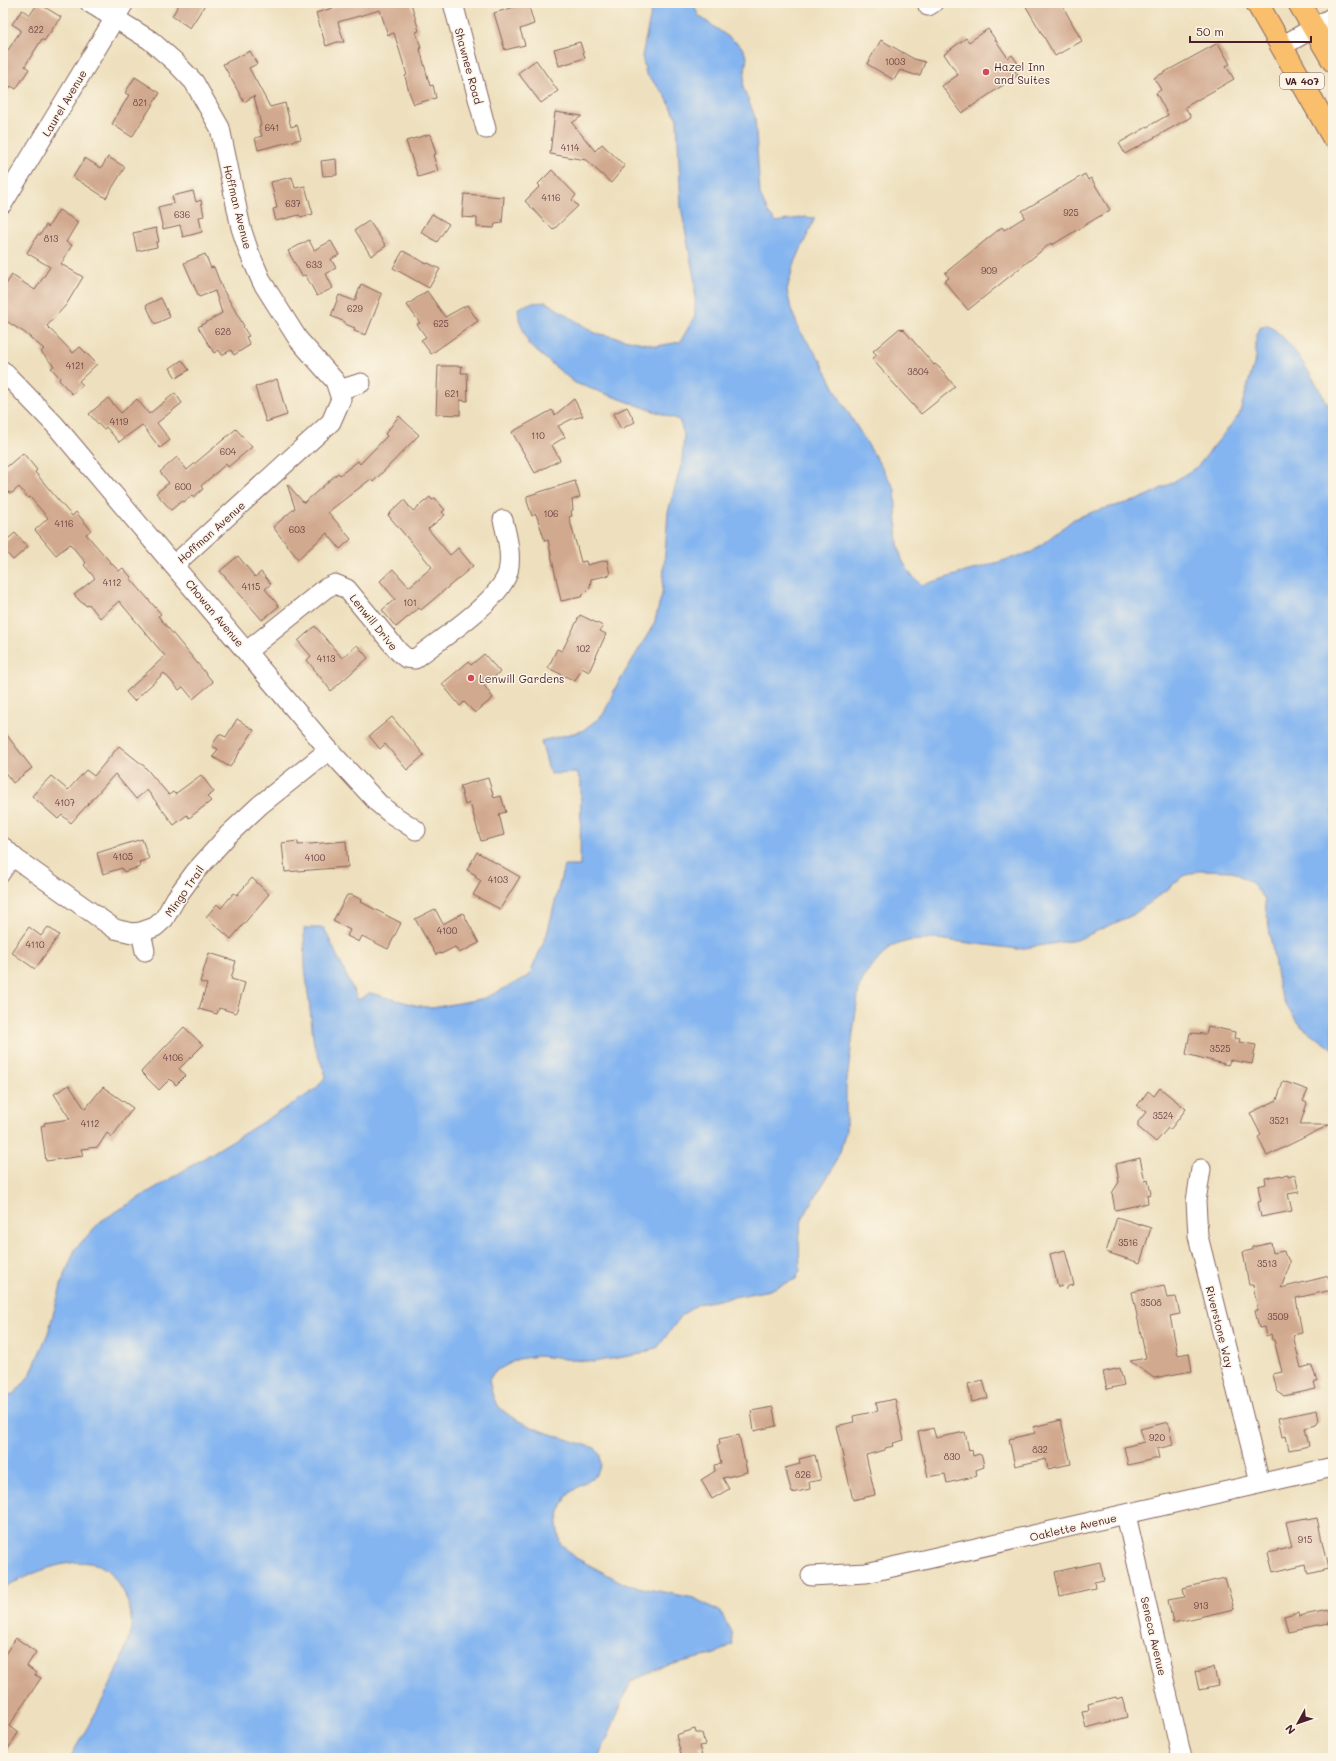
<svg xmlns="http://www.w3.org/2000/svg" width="1336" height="1761" font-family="Mali,sans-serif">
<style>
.water{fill:#84b5f0;stroke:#676a8e}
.building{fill:#d1a98e}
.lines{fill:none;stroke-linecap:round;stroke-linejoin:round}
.lane-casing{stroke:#83635e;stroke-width:11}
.street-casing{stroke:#83635e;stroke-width:21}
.primary-casing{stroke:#83635e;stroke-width:24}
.lane{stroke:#fff;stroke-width:9}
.street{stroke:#fff;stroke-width:19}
.primary{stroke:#f9bf6d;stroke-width:22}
.poi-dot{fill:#d1495b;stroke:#fcf5e5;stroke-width:1.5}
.labels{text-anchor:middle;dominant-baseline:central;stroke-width:3;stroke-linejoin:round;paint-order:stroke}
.number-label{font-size:9px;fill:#6c4244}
.shield{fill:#fcf5e5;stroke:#7f5f63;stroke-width:1}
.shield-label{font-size:10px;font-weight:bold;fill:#4a1f2b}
.street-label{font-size:11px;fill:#4a1f2b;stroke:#fcf5e5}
.poi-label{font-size:11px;fill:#4a1f2b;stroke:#fcf5e5;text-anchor:start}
</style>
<rect width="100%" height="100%" fill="#fcf5e5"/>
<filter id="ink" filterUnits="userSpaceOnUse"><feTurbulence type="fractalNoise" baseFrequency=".025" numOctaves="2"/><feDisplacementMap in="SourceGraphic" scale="8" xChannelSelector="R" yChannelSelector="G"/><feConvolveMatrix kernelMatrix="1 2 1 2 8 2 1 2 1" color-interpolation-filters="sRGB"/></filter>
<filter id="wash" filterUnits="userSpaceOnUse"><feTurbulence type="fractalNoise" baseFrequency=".012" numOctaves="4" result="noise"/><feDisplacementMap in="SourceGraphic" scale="16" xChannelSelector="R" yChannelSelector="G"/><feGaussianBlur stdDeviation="0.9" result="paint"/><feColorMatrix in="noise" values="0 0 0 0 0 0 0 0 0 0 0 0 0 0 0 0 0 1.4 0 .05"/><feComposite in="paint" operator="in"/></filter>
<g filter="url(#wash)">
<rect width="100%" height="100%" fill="#eee0be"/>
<!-- water -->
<path class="water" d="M 653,3 L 693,3 L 699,16 L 741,46 L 747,57 L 743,87 L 755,117 L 760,195 L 769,214 L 776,222 L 805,217 L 815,218 L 793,267 L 787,290 L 791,309 L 800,331 L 821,361 L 840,399 L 895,489 L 898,544 L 902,560 L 911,575 L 922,585 L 1032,552 L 1074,519 L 1095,511 L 1138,500 L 1170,484 L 1198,466 L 1239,415 L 1256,357 L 1256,337 L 1260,328 L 1266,325 C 1290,334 1320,390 1333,414 L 1333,1049 L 1302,1027 L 1286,1006 L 1279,989 L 1264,898 L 1252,883 L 1232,871 L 1201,870 L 1184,876 L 1133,915 L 1077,940 L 1018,949 L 937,939 L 908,941 L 890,947 L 867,972 L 859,988 L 846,1088 L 846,1130 L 840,1152 L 831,1171 L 802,1219 L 799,1239 L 800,1270 L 796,1279 L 770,1290 L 698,1304 L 682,1315 L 658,1347 L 641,1354 L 593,1362 L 538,1356 L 518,1359 L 494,1372 L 489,1380 C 491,1387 492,1398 497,1404 C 512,1426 569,1439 595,1448 L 600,1455 L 601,1465 L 596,1475 L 568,1494 L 561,1508 L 557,1525 L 560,1543 L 576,1558 L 627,1585 L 694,1598 L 721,1612 L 731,1632 L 733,1644 L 715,1654 L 666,1666 L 631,1681 L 599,1758 L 70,1758 C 92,1718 121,1674 131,1629 C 133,1616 127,1596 120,1586 C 116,1581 113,1575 109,1571 C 81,1549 30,1574 3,1588 L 3,1395 L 14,1394 L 30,1375 L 48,1333 L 62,1282 L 75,1249 L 101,1221 L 315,1090 L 326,1076 L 314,1045 L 305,967 L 304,928 L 324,928 L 358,1000 L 370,993 L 415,1005 L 432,1008 L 485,998 L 529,976 L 547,934 L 564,866 L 580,866 L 581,783 L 577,773 L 550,774 L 541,741 L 582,731 L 603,715 L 616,687 L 654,624 L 662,594 L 668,512 L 682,462 L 684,434 L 679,420 L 575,383 L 529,345 L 519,319 L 518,308 L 531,303 L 546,302 L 595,333 L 657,346 L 680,342 L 695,316 L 695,283 L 681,207 L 677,119 L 665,95 L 646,74 L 642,56 Z"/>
<g id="blocks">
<!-- building -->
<g class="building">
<polygon points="38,3 61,17 44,41 42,39 25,66 29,69 16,89 11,86 3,99 3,58 21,30 12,24 22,10 30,15"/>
<polygon points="180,3 206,3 190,28 172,16"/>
<polygon points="349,3 411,3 419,31 416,32 421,48 420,49 430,86 433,85 436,98 414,104 409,92 405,76 407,75 394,33 388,35 380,10 338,22 344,42 337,42 326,46 316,13"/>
<polygon points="528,3 534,24 520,29 525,45 505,50 494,13"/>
<polygon points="1024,3 1061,3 1082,41 1055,56"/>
<polygon points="988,29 1008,58 1012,55 1019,65 1013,69 1018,75 962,113 942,86 958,75 944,54 966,38 969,42"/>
<polygon points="881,40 914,59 925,62 920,75 915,75 900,70 894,80 867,64"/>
<polygon points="580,42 585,58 559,66 554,49"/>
<polygon points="1218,43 1230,64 1226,66 1234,79 1185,107 1191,117 1125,154 1119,143 1168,115 1156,93 1161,90 1154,78"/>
<polygon points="250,51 257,64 249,68 270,107 285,103 291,127 297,125 301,139 258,150 255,138 262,136 259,126 261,125 254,96 244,102 223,64"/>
<polygon points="536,60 558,91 541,103 518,73"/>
<polygon points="135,77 160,93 132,137 112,124 129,95 125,93"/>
<polygon points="555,112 582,116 572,123 595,151 602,144 625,166 611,183 586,160 550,154"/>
<polygon points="430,134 436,154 433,155 438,171 418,177 406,141"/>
<polygon points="108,157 125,167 106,198 73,177 85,158 101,168"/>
<polygon points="336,159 337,175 323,176 321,161"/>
<polygon points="552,170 576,195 572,200 578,206 553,230 525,201 540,186 538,184"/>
<polygon points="1085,174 1088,180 1091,178 1110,210 1052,245 1051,243 968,310 944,281 949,278 945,273 1002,227 1004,230 1025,217 1022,211"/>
<polygon points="292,177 295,188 305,186 313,214 301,217 299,215 276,221 273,209 277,208 271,182"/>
<polygon points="193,191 196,202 201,200 204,216 199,217 202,232 183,237 180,225 163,229 158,207 174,203 172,196"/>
<polygon points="464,194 504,197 502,223 495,224 494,228 477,227 477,218 462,217"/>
<polygon points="59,210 78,222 66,242 72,245 61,264 83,277 66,305 47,326 73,353 80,347 97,364 79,381 83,385 72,394 59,380 60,378 51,368 54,366 41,352 44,349 25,333 3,319 3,289 12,275 35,290 50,267 27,253 38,234 40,235 46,225 48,227"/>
<polygon points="432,214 449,224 437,242 421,232"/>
<polygon points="369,221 386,246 371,256 355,230"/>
<polygon points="156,228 159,242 156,242 157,247 137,251 133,233"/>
<polygon points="309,240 314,250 331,241 339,255 331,259 336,268 326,274 333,288 317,296 306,276 304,275 302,276 288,251"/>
<polygon points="403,251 427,264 428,263 440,269 429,288 393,268"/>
<polygon points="205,254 211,268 214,267 222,288 244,326 243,327 249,336 246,337 250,345 234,355 231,350 222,355 219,350 214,353 198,327 222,313 215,291 199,297 184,263"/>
<polygon points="361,284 382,294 366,335 354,331 355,328 345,324 345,322 331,316 339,295 355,301"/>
<polygon points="427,291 445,317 467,305 478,321 431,354 421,340 426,337 417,324 420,323 407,305"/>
<polygon points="161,298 170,317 155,324 146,305"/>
<polygon points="900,328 902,330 903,329 934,365 935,364 941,369 955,387 921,414 872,359 877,355 873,351"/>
<polygon points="182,360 189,370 176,378 170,368"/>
<polygon points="438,366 462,366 461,373 467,373 468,401 460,400 460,415 436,414"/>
<polygon points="277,379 287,415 266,422 255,387"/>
<polygon points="175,393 182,403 157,423 170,440 160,448 142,425 119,442 106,427 104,429 102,428 89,414 108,398 121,413 137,399 149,414"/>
<polygon points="574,399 583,416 572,419 558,426 565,437 552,445 560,460 535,473 512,432 552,410 555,415"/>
<polygon points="627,407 635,422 621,429 613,414"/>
<polygon points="399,416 419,435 373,482 371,479 328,512 351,539 340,549 327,533 298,559 273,527 295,508 287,484 304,503 338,473 340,475 358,461 360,464 387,436 385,434"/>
<polygon points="236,429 252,447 228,467 226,464 201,486 203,489 194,497 192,495 184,502 182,501 171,510 156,493 169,483 160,472 177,457 187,470"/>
<polygon points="23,453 37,470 35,472 59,501 72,516 76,512 91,530 86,534 111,563 119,571 123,568 131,577 130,578 161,614 158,616 213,682 193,699 183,687 179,690 164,673 134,701 126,692 165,656 119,601 100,618 89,604 86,606 84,603 82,603 74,595 95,578 84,565 86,563 70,544 56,555 35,530 48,518 30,497 28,498 19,487 12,493 9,493 3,485 3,470"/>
<polygon points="575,481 580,497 572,500 573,510 571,511 572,516 569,517 581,562 586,561 587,565 607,560 610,575 591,579 590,588 581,597 561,601 548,540 545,541 536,514 532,516 527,501 527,496"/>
<polygon points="430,497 432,500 435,498 445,510 442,512 445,515 428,529 450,555 458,548 473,566 421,610 419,608 396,627 382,610 395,599 380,581 393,569 409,587 432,567 388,515 404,500 413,511"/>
<polygon points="15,533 28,547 13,560 3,549 3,543"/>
<polygon points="238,556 255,577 261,572 271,584 265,589 279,606 262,620 220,571"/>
<polygon points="580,615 603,626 600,631 606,634 589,672 582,668 575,681 548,668 557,649 562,651"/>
<polygon points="315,626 342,658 357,645 368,658 331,691 307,660 311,656 298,641"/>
<polygon points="484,654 500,672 484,685 493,698 475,713 464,702 460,706 442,684 468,662 471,665"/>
<polygon points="392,717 424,755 407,770 385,744 380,749 369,736"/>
<polygon points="237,719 254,730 230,767 213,757 218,749 212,746 219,734 226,737"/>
<polygon points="3,730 32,768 13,783 3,770"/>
<polygon points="119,746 144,766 169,795 173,792 175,794 201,775 214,792 207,797 211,801 189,818 187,815 174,825 147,790 136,799 115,774 71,823 62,815 58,819 32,796 51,776 68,790 86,770 94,776"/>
<polygon points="488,778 494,798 501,796 506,812 499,814 504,835 481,841 470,803 465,805 460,786"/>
<polygon points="142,839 149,859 139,862 140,867 124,872 122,868 103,874 97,853"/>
<polygon points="298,841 298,845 346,841 348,867 285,872 282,843"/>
<polygon points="477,852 520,877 500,909 473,895 481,881 475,877 476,875 467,870"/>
<polygon points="252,878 269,894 231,939 206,917 217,904 221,908 234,893 237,895"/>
<polygon points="347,895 352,895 362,900 361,902 401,923 388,949 362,936 359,942 347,936 350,930 333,921"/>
<polygon points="435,909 443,924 463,913 479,943 459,953 455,947 441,954 440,953 436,955 415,919"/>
<polygon points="29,927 41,936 48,927 59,935 35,969 11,952"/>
<polygon points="209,953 236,961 231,979 245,983 236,1013 219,1008 217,1014 199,1009 207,984 200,982"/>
<polygon points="1208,1026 1235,1032 1234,1038 1240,1039 1239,1042 1256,1045 1252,1064 1230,1060 1228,1065 1186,1054 1190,1033 1206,1034"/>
<polygon points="184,1027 203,1045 179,1069 186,1075 176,1085 170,1079 159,1090 141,1072"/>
<polygon points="1283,1081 1308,1090 1303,1101 1307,1103 1300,1125 1329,1125 1267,1156 1258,1137 1261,1135 1250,1113 1277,1100"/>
<polygon points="69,1085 85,1109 103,1087 133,1108 112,1137 107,1133 98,1147 81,1149 83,1156 46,1161 41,1126 45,1125 44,1123 70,1119 54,1094"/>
<polygon points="1160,1088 1186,1109 1170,1130 1168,1128 1156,1142 1138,1127 1138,1122 1146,1112 1137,1106 1148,1091 1154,1096"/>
<polygon points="1140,1158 1145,1181 1148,1180 1151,1194 1147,1195 1148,1203 1115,1210 1112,1193 1119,1182 1116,1164"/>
<polygon points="1281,1175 1281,1176 1288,1175 1288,1177 1295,1175 1299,1192 1288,1194 1292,1211 1261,1217 1258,1202 1261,1201 1258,1186 1266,1184 1265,1178"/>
<polygon points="1117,1217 1151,1228 1140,1263 1106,1252"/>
<polygon points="1271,1243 1273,1253 1284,1251 1285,1255 1290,1260 1290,1264 1281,1288 1329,1276 1332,1290 1296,1298 1302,1333 1293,1335 1301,1368 1312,1365 1317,1382 1314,1382 1316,1389 1284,1396 1277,1391 1273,1374 1282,1372 1274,1340 1272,1340 1271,1334 1266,1336 1264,1327 1259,1328 1255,1311 1258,1310 1253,1285 1249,1285 1243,1252 1252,1250 1252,1247"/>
<polygon points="1065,1250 1074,1285 1068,1286 1066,1290 1062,1286 1058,1287 1050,1254"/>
<polygon points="1164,1285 1167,1298 1176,1297 1180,1314 1170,1316 1178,1355 1189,1353 1192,1371 1154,1378 1130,1361 1146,1358 1132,1292"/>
<polygon points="1120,1368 1124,1385 1107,1389 1103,1372"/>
<polygon points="983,1380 988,1398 972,1402 968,1384"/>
<polygon points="895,1399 904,1440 893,1443 894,1446 885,1448 885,1450 866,1455 875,1495 853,1500 836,1426 854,1422 853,1416 878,1411 876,1403"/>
<polygon points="773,1407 776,1426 754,1431 751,1411"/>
<polygon points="1317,1410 1319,1421 1316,1425 1305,1428 1309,1446 1289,1450 1286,1436 1282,1437 1278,1418"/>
<polygon points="1061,1420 1071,1464 1048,1469 1046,1459 1015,1466 1009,1439 1035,1433 1033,1427"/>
<polygon points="1168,1422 1173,1445 1157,1449 1159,1458 1128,1465 1124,1447 1144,1442 1140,1429"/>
<polygon points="933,1428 936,1438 965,1432 969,1451 972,1450 973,1456 979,1454 982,1456 984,1467 976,1470 977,1476 947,1483 945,1474 928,1477 918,1432"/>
<polygon points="739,1435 747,1472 723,1478 729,1489 712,1499 701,1480 715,1471 714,1465 721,1464 717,1445 720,1444 719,1439"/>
<polygon points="815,1455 821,1480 809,1482 810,1489 792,1493 785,1468 800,1464 799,1459"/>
<polygon points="1306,1518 1307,1520 1317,1518 1328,1569 1308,1574 1306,1564 1273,1572 1268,1553 1292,1547 1286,1522"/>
<polygon points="1100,1562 1104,1580 1094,1582 1095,1588 1060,1596 1055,1572"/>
<polygon points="1225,1578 1234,1609 1173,1623 1168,1600 1185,1597 1183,1588"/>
<polygon points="1333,1609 1333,1621 1328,1622 1329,1624 1288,1632 1284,1616 1298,1612 1299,1616"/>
<polygon points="16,1638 36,1652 27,1666 36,1673 35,1675 41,1678 9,1726 18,1733 3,1757 3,1657"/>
<polygon points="1214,1667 1218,1686 1199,1690 1195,1671"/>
<polygon points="1116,1697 1117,1699 1122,1697 1127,1717 1086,1728 1082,1711 1089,1710 1088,1704"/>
<polygon points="695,1729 696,1733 702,1733 705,1745 699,1746 702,1756 682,1758 676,1735"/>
</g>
</g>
</g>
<g filter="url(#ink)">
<use href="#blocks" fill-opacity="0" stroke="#83635e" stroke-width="1"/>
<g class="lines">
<defs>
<polyline id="lane" points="3,878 16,859"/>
<g id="street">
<polyline points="90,3 150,40 175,62 194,82 220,128 241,228 249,252 262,282 298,339 335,381 341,399 331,422 174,565"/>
<polyline points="453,3 486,129"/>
<polyline points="928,6 933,3"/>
<polyline points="1282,46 1333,17"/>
<polyline points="3,203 124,3"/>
<polyline points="3,371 55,425 329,750 378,803 390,813 416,830"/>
<polyline points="339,390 361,383"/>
<path d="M 247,651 L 326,588 L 335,584 L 347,589 L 399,652 L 406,658 L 415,659 C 439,640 500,601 508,572 C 512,555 507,536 503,520"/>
<polyline points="3,847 16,859 115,929 132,933 141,932 155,927 164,919 176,898 195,872 228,835 260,805 329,750"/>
<polyline points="141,932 145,951"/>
<polyline points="1201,1169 1196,1201 1198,1236 1260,1483"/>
<polyline points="1126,1515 1182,1758"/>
<polyline points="811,1576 866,1573 1333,1467"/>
</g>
<g id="primary">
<polyline points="1257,3 1333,137"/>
<polyline points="1299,3 1333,61"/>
</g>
</defs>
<!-- lane casing -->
<use href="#lane" class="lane-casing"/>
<!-- street casing -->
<use href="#street" class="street-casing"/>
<!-- primary casing -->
<use href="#primary" class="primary-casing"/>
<!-- lane -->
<use href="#lane" class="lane"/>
<!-- street -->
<use href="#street" class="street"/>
<!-- primary -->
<use href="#primary" class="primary"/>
</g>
</g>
<!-- markers -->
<g class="poi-dot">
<circle cx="986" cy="72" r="4"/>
<circle cx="471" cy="678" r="4"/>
</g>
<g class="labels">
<!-- number labels -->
<g class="number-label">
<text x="36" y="29">822</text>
<text x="895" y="61">1003</text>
<text x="140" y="102">821</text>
<text x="272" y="127">641</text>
<text x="570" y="147">4114</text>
<text x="551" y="197">4116</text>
<text x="293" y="203">637</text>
<text x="1071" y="212">925</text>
<text x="182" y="214">636</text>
<text x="51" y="238">813</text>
<text x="314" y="264">633</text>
<text x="989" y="270">909</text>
<text x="355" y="308">629</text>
<text x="441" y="323">625</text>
<text x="223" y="331">628</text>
<text x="75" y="365">4121</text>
<text x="918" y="371">3804</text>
<text x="452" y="393">621</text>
<text x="119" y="421">4119</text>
<text x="538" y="435">110</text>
<text x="228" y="451">604</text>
<text x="183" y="486">600</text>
<text x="551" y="513">106</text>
<text x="64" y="523">4116</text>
<text x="297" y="529">603</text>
<text x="112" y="582">4112</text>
<text x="251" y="586">4115</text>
<text x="410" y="602">101</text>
<text x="583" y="648">102</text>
<text x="326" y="658">4113</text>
<text x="65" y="802">4107</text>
<text x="123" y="856">4105</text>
<text x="315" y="857">4100</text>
<text x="498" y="879">4103</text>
<text x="447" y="930">4100</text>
<text x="35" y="944">4110</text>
<text x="1220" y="1048">3525</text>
<text x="173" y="1057">4106</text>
<text x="1163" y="1115">3524</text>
<text x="1279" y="1120">3521</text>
<text x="90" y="1123">4112</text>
<text x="1128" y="1242">3516</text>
<text x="1267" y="1263">3513</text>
<text x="1151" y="1302">3508</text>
<text x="1278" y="1316">3509</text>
<text x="1157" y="1437">920</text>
<text x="1040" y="1449">832</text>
<text x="952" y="1456">830</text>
<text x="803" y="1474">826</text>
<text x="1305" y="1539">915</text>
<text x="1201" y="1605">913</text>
</g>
<!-- shield labels -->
<rect class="shield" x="1280" y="73" width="44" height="16" rx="3"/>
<g class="shield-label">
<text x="1302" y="81">VA 407</text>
</g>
<!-- street labels -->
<g class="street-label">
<text transform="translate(469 66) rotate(75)">Shawnee Road</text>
<text transform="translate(64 103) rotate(-59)">Laurel Avenue</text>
<text transform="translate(238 207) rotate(76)">Hoffman Avenue</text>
<text transform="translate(211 532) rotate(-42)">Hoffman Avenue</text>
<text transform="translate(215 613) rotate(50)">Chowan Avenue</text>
<text transform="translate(374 622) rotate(51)">Lenwill Drive</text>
<text transform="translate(184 891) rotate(-55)">Mingo Trail</text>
<text transform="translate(1220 1327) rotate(76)">Riverstone Way</text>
<text transform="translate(1073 1527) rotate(-13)">Oaklette Avenue</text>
<text transform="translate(1154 1636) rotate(77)">Seneca Avenue</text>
</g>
<!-- poi labels -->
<g class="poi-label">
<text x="994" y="66">Hazel Inn<tspan x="994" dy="13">and Suites</tspan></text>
<text x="479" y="678">Lenwill Gardens</text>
</g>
</g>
<!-- margin -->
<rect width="1336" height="1761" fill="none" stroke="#fcf5e5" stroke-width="16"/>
<!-- north arrow -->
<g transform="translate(1298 1723) rotate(230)" stroke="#fcf5e5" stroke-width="3" paint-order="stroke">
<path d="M0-3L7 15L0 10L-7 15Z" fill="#4a1f2b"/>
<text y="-6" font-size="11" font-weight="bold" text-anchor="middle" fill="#4a1f2b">N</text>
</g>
<!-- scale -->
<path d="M1190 36v6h121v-6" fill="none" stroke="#4a1f2b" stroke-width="2"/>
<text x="1196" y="36" font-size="12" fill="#4a1f2b" stroke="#fcf5e5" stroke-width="3" paint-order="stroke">50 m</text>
</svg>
